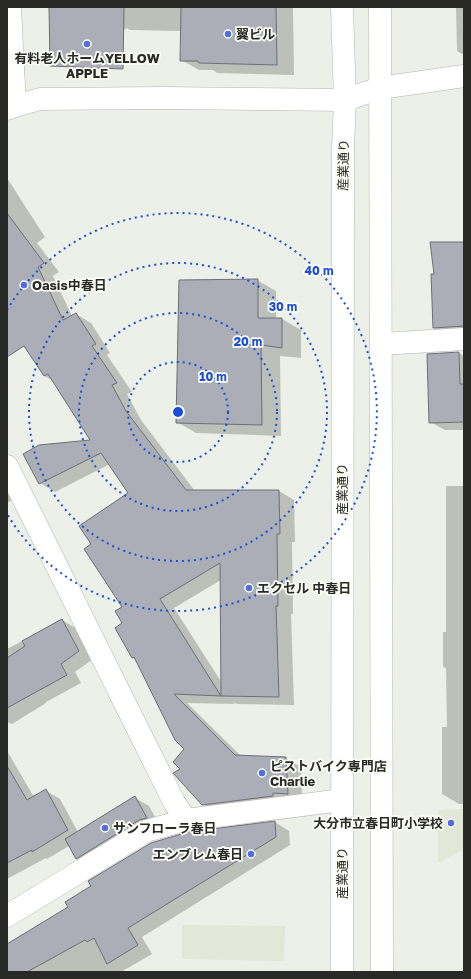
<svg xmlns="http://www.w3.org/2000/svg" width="471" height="979" font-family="'Golos Text','Noto Sans JP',sans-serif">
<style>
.built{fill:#e2e7d7}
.shadow{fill:#0003;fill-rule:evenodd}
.building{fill:#abaeb6;stroke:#6c6f76}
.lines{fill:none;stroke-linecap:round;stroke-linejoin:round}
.minor-casing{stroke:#b2b4ad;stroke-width:23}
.trunk-casing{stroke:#b2b4ad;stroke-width:23}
.minor{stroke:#fff;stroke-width:22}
.trunk{stroke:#fff;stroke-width:22}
.ring{fill:none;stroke:#1d4ed8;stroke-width:2;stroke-dasharray:2 4}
.poi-dot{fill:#526de3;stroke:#fbfdf5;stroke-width:1.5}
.labels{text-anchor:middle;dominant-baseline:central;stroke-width:3.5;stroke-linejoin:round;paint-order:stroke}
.poi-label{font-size:13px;font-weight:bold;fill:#292a27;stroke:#fbfdf5;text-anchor:start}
.street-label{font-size:13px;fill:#292a27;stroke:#fbfdf5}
.centre{fill:#1d4ed8;stroke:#fbfdf5;stroke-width:2}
.ring-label{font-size:12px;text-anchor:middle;font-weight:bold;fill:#1d4ed8;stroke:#fbfdf5;stroke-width:3.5;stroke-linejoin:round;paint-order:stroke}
</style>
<rect width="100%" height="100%" fill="#edf0e8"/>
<!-- built -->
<g class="built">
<polygon points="464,809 464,849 438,863 438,810"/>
<polygon points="182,925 285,926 284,961 182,959"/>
</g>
<!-- shadow -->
<g class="shadow">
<polygon points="50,7 293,7 294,75 217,73 213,70 199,70 181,60 181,31 130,30 127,28 68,62"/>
<polygon points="456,7 464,7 464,55 457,51"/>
<path d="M 7,178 L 45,237 L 37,243 L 59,272 L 53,276 L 72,316 L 76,314 L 91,323 L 110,353 L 107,355 L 132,392 L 127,394 L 141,420 L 195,491 L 279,491 L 294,500 L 295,542 L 292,542 L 293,614 L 291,614 L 294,705 L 237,704 L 233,702 L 235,704 L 187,703 L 241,756 L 285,758 L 301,767 L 302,802 L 219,814 L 203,804 L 181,769 L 185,749 L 136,659 L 133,658 L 116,628 L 123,623 L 123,608 L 93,544 L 129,493 L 110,464 L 55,492 L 40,483 L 92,441 L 54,381 L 44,376 L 27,349 L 23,346 L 7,321 ZM 221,580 L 222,683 L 174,608 Z"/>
<polygon points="464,243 464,337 452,338 434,328 435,276"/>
<polygon points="257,280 276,291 276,319 282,319 301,330 301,358 280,356 281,436 196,433 177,422"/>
<polygon points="459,353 464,356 464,430 445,430 430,422"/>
<polygon points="7,478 17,497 7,503"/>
<polygon points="446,486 464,486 464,804 459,804 442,794 442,727 447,727 446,669 443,666 443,632 446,632"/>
<polygon points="62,620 77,629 93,659 75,672 81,683 46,702 46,703 12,724 7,722 7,649"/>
<polygon points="7,751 34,797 46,791 60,799 78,832 135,798 149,806 160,826 91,867 76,859 69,846 47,859 46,858 7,879"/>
<polygon points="275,822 289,831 290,845 142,937 152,954 121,972 7,972 7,945"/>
</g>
<!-- building -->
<g class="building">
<polygon points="49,7 124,7 123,69 50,66"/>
<polygon points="181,7 276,7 277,65 199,63 198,61 180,61"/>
<polygon points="7,213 44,263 38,267 63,320 76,313 96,344 92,346 117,383 112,385 126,411 186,490 279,490 280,534 277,534 278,606 276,606 279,697 221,696 220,563 160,599 221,696 174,694 235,755 286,757 288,794 273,793 273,796 202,805 173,773 180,769 173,762 184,749 175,740 134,657 132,658 115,628 122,623 115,611 122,607 84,549 91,544 79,526 128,493 101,453 39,484 23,454 39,445 90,440 48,374 44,376 24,346 7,357"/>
<polygon points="430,242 464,242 464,326 433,328 431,274 434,274"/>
<polygon points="258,279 258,318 282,318 282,348 261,345 262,425 176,423 179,280"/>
<polygon points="459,352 460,384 464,384 464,422 429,423 427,354"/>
<polygon points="62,619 79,651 61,664 67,675 7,708 7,658 25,646 22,641"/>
<polygon points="7,766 27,800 46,789 68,830 32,852 32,850 7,863"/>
<polygon points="135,796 147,818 139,820 76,859 65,839"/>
<polygon points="275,821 276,837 128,928 138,945 107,964 94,938 87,942 85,940 27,972 7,972 7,944 68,907 65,902 91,886 88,881 151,843 188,832"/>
</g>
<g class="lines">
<defs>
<g id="minor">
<polyline points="10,7 15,106"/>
<polyline points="7,109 15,106 40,99 163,98 345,100 380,88 464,76"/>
<polyline points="381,344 464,339"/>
<polyline points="7,466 174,802 186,820"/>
<polyline points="7,916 146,831 186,820 342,800"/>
</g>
<g id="trunk">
<polyline points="342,7 345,100 343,148 342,972"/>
<polyline points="380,7 382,972"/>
</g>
</defs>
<!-- minor casing -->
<use href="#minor" class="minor-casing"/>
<!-- trunk casing -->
<use href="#trunk" class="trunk-casing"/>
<!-- minor -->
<use href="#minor" class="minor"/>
<!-- trunk -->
<use href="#trunk" class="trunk"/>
</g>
<!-- distance rings -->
<g class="ring">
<circle cx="178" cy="412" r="50"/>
<circle cx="178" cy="412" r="99"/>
<circle cx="178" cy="412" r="149"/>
<path d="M7 310A199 199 0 1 1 7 514"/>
</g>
<!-- markers -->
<g class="poi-dot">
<circle cx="228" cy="34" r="4"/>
<circle cx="87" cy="44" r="4"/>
<circle cx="24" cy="285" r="4"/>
<circle cx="249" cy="588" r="4"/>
<circle cx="262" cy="773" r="4"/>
<circle cx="451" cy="823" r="4"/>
<circle cx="105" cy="828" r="4"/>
<circle cx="251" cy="854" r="4"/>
</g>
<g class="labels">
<!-- poi labels -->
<g class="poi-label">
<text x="236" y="34">翼ビル</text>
<text x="87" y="58" text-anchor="middle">有料老人ホームYELLOW<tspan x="87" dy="15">APPLE</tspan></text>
<text x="32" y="285">Oasis中春日</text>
<text x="257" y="588">エクセル 中春日</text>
<text x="270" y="766">ピストバイク専門店<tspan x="270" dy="15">Charlie</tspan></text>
<text x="443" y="823" text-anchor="end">大分市立春日町小学校</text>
<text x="113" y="828">サンフローラ春日</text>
<text x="243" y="854" text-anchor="end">エンブレム春日</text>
</g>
<!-- street labels -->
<g class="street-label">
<text transform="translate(343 165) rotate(-89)">産業通り</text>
<text transform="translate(342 489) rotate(-90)">産業通り</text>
<text transform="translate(342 873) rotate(-90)">産業通り</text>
</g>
</g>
<circle cx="178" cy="412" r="6" class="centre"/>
<g class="ring-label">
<text x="319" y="275">40 m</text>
<text x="283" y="311">30 m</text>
<text x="248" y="346">20 m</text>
<text x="213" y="381">10 m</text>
</g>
<!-- border -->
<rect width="471" height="979" fill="none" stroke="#292a27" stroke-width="16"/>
</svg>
